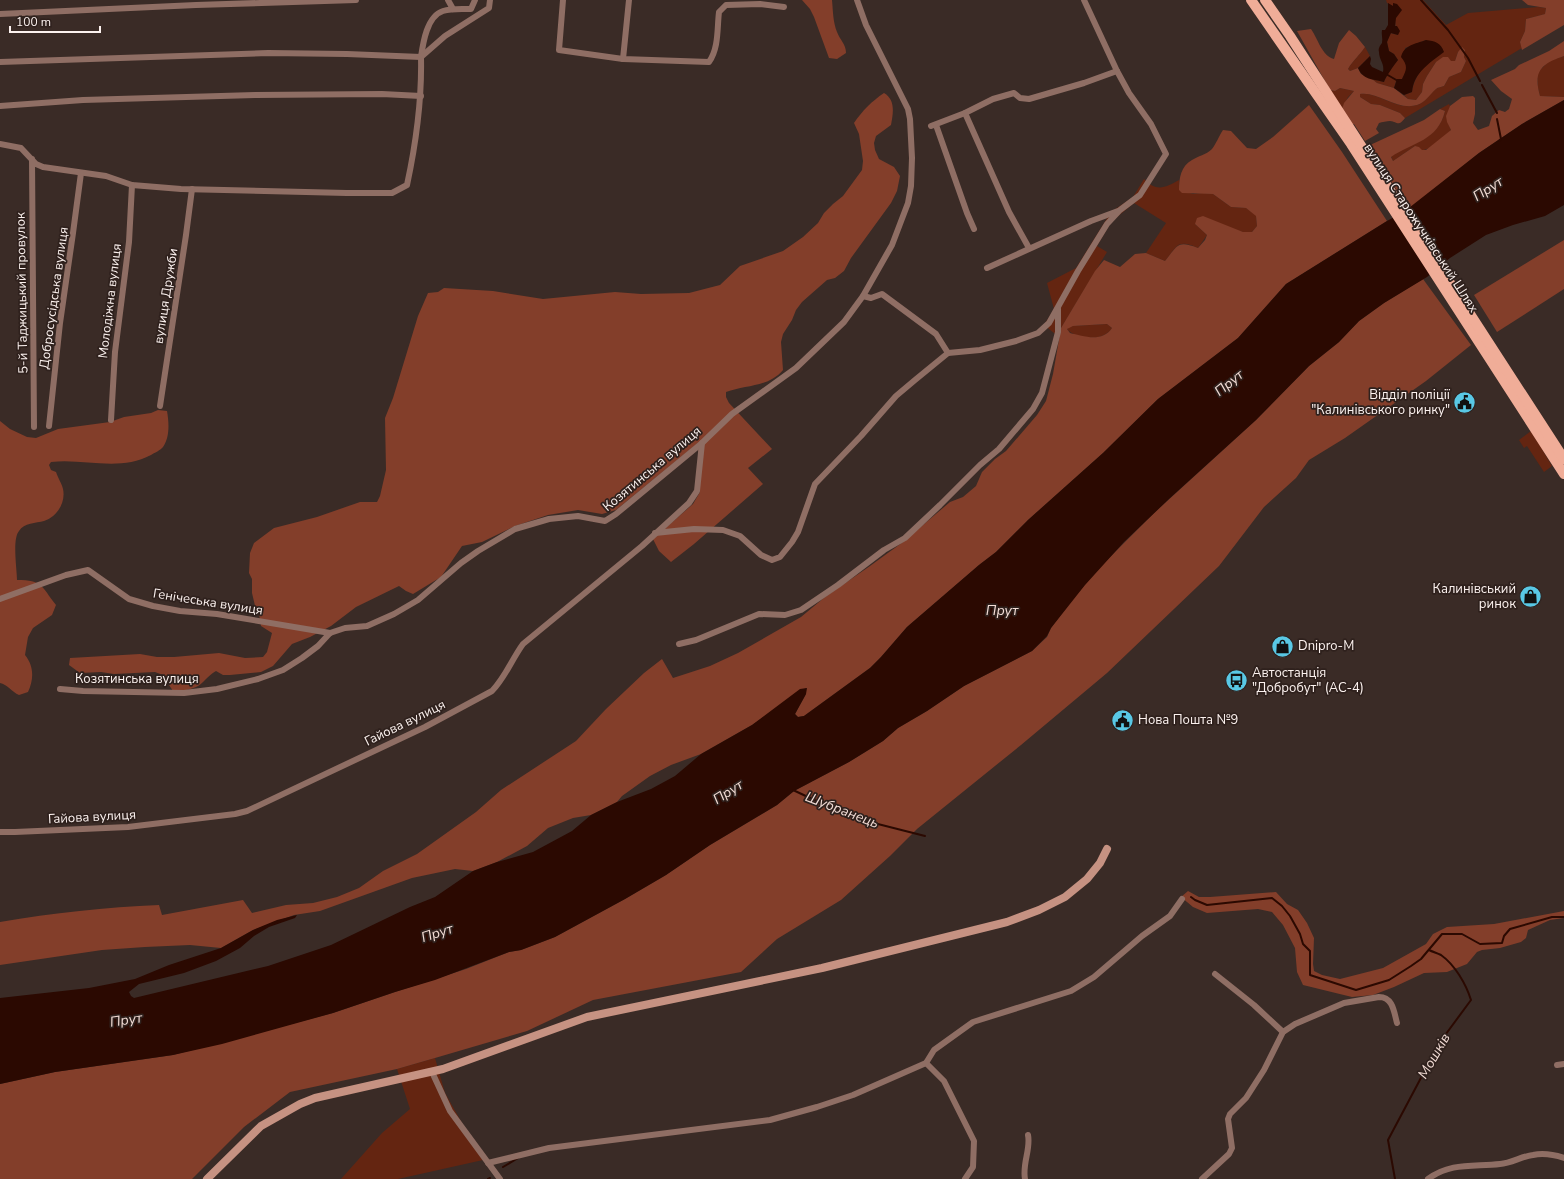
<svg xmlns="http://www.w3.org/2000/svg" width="1564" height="1179" font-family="'Nunito Sans',sans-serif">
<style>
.green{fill:#642511}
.forest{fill:#833e2a;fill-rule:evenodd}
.water{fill:#2b0901}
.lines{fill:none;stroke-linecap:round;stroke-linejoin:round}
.stream{stroke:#2b0901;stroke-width:2}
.street{stroke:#8f6e64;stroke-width:6}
.secondary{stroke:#c69282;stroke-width:8}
.primary{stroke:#f0ad98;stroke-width:10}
.labels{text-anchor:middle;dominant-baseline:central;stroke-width:3.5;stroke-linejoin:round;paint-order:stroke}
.street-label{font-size:13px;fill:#fcf2ef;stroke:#2f211d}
.poi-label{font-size:13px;fill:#fcf2ef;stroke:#2f211d;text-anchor:start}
.water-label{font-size:14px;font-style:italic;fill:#f3ddd6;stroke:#2f211d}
</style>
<rect width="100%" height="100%" fill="#3a2b26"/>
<!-- green -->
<g class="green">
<path d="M 1386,0 L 1423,0 L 1446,25 L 1468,13 L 1538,7 L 1546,8 L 1545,14 L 1526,19 L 1525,31 L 1520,42 L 1522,48 L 1405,118 L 1400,113 L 1380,105 L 1371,104 L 1360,97 L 1360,94 C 1378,91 1396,111 1417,105 C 1426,102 1429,94 1436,89 C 1438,87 1442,87 1444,86 L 1449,77 L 1461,72 L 1466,61 L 1464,57 L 1465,50 L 1458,52 L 1455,61 L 1436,62 L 1427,76 L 1423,84 L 1422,92 L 1416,100 L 1408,99 L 1404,95 L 1412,92 C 1414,76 1426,62 1439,55 L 1426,40 L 1405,48 L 1407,70 L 1402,79 L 1396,81 L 1394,88 L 1377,83 L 1372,79 L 1384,82 C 1385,78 1394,64 1398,60 L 1394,54 L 1389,51 L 1387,42 L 1390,33 L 1398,35 C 1394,25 1396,16 1393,6 L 1387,3 Z"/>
<path d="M 1365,47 L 1370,56 L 1358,68 L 1350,71 L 1348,69 C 1353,60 1360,55 1365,47 Z"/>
<polygon points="1564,56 1564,97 1540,96 1538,88 1537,73 1549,61"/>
<polygon points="1340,88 1354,91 1348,97 1342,109 1330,90 1335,91"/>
<path d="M 1449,104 L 1450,106 C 1447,117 1446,120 1451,130 C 1447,135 1428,152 1421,150 C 1419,150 1417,148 1415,146 L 1393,161 L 1391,156 C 1413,142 1438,140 1445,111 L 1440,109 Z"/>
<path d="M 1144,179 C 1156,192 1165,188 1179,180 L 1179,190 L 1193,194 L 1203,193 L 1213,194 L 1231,207 L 1246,208 L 1256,215 L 1257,226 L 1252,232 L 1243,232 L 1195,224 L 1207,235 L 1198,248 C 1177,239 1178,245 1165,261 L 1146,253 L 1166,223 L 1134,203 L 1111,222 L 1097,246 L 1107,252 L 1061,328 L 1059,337 L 1044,325 L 1054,309 L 1047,283 L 1076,268 L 1111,212 L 1133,197 Z"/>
<path d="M 1107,324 L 1112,328 C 1109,333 1103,336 1098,337 C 1090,339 1072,336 1067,329 L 1069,327 L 1073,326 Z"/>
<polygon points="1531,431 1542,446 1542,449 1552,466 1544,472 1527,446 1524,448 1519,440"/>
<polygon points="435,1058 445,1093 483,1160 398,1179 341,1179 382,1133 410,1109 397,1069"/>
</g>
<!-- forest -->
<g class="forest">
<path d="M 802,0 L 832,0 C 833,11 833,22 837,32 C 840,40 846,44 846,53 L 837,59 L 829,58 L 814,17 L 810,9 Z"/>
<polygon points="1522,0 1564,0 1564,25 1522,50 1520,42 1525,31 1526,19 1545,14 1546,8 1528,5"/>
<path d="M 1311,29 C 1318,39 1322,56 1334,59 L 1339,43 L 1349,30 L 1356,36 L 1365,47 C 1360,55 1353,60 1348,69 L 1350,71 L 1358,68 L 1361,74 L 1372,79 L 1377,83 L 1394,88 L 1408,99 L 1416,100 L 1422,92 L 1423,84 L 1427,76 L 1436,62 L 1443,57 L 1448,57 L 1451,61 L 1455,61 L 1458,52 L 1462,47 L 1465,50 L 1464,57 L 1466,61 L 1461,72 L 1449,77 L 1444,86 C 1442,87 1438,87 1436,89 C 1430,94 1426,102 1417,105 C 1397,111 1378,91 1360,94 L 1360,97 L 1371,104 L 1380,105 L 1400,113 L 1405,118 C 1398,127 1398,122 1390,121 C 1387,121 1382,122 1379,123 L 1376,129 L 1379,133 L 1365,141 L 1354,124 L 1352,125 L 1342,109 L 1344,103 L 1354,91 L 1340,88 L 1335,91 L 1330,90 L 1297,31 Z"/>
<path d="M 1564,41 L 1564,56 C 1541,64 1533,71 1540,96 L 1564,97 L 1564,100 L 1522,124 L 1479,153 L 1409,209 L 1368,146 L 1424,120 L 1440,109 L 1445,111 C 1438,141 1413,142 1391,157 L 1393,161 L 1415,146 L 1419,147 L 1422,150 L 1426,150 L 1451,130 L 1447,122 L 1446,116 L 1450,106 L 1462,97 L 1473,96 L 1475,98 L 1475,114 L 1473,123 L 1478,130 L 1489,126 L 1492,116 L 1499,110 L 1505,112 L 1509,109 L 1512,99 L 1501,91 L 1491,80 L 1515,69 L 1519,65 L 1549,51 Z"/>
<path d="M 884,93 C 896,100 893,114 891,125 L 876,136 L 874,143 L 875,150 L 879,159 L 894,167 L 900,176 L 897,191 L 891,203 L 851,258 L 844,271 L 835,278 L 827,280 L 802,302 L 796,310 L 792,320 L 783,334 L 781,342 L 783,370 C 769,387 746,385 726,392 L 726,397 L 729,403 L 772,449 L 748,468 L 763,484 L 694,544 L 671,562 L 659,551 L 653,539 L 693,504 L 700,492 L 698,443 L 616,510 L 602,514 L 578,510 L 548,515 L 515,526 L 482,542 L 462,546 L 441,577 L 413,594 L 406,591 L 399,586 L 356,607 L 331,626 L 310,637 L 292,644 L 273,666 L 261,672 L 230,675 L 223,675 L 216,671 C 207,676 203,684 196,687 C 189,690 181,691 173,691 L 169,685 L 171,678 L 155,672 L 114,674 L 101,672 L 80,673 L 69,665 L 70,658 L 140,654 L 157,657 L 174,657 L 219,653 L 245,658 L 263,657 L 267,652 L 272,633 L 261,626 L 259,614 L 256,610 L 252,593 L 252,579 L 249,573 L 250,553 L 254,543 L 274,528 L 317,517 L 360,502 L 377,502 L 380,496 L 386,470 L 385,418 L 393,398 L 418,316 L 428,293 L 438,292 L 444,288 L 493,291 L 543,299 L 615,292 L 641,294 L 689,293 L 720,285 L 740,266 L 783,251 L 803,237 L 818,223 L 824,213 L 833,204 L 843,196 L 862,170 L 863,161 L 859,134 L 854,123 C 862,111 872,101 884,93 Z"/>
<path d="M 1309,105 L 1342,152 L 1387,221 L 1286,284 L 1238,338 L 1158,399 L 1103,453 L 1028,520 L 996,552 L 979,565 L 907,627 L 881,657 L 870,668 L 804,716 L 798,717 L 795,714 L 806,694 L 806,688 L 752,725 L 701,754 L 671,765 L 650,776 L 622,796 L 617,802 L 591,815 L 573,818 L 548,828 L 527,846 L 497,862 L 473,871 L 455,869 L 412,878 L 320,911 L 294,915 L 253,930 L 221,948 L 190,945 L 145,947 L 102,950 L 0,965 L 0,922 C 53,913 106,907 159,905 L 162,915 L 243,900 L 252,913 L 286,905 L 313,903 L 337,897 L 359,888 L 383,871 L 417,854 L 476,812 L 501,790 L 576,741 L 606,709 L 644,673 L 662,659 L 673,678 L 710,666 L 738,653 L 801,617 L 825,597 L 870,566 L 903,542 L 950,502 L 963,497 L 976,486 L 982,472 L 995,459 L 1006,451 L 1037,415 L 1046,401 L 1053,374 L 1061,328 L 1095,271 L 1104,260 L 1120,267 L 1135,254 L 1146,253 L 1165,261 C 1178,245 1177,240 1198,248 L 1205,240 L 1207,235 L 1195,224 L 1197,218 L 1203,216 L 1243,232 L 1252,232 L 1257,226 L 1256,216 L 1246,208 L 1231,207 L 1213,194 L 1182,193 L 1179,190 C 1179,178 1181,166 1192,160 C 1198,156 1206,155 1212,149 C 1216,144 1219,136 1223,130 L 1231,131 L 1247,148 L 1256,149 L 1273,137 ZM 1107,324 L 1112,328 C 1102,343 1083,336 1070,333 L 1067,329 L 1073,326 Z"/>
<polygon points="1564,240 1564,289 1497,332 1474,295"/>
<polygon points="1423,279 1471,345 1426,381 1345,438 1309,460 1296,478 1264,507 1219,566 1107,673 1021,745 917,829 890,856 841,900 777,939 741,972 593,1000 527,1031 435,1058 397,1069 290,1092 244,1127 192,1179 0,1179 0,1084 55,1072 173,1055 333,1013 395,992 466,969 509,952 521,950 555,937 625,899 666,875 710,845 777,805 794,791 849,762 883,741 898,728 927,711 964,686 1032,651 1047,637 1051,628 1071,601 1100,567 1154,513 1256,420 1309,366 1339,342 1359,321 1384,303"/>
<path d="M 158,410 L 167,411 C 169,422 170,437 163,447 C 161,450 154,453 151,455 C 119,472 84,458 51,462 L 49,465 L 51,470 L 56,472 C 58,478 62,484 63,489 C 66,502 57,517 44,521 C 36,523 24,523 19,531 C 12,539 17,569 17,580 C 43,580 41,586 56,605 L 52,615 L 33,628 L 28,637 L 25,655 C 34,666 34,679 28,692 L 19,695 C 12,692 7,684 0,683 L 0,421 L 10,429 L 27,437 L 36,438 L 58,429 L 110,422 L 124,417 L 151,413 Z"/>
<polygon points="1188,891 1199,897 1210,897 1276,892 1287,904 1298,910 1307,923 1314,938 1313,964 1314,971 1322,975 1340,979 1383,968 1426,944 1433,934 1447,927 1494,924 1564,911 1564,918 1550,920 1528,930 1526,938 1521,942 1500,948 1482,950 1477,952 1467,964 1447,972 1424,973 1394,987 1373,995 1352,997 1303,985 1297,972 1295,948 1283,925 1272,912 1258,909 1207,913 1193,907 1181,897"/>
</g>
<!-- water -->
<g class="water">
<path d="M 1388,3 L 1393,6 L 1393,3 L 1397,4 L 1402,10 L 1396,18 L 1395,26 L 1397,26 L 1400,31 L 1398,35 L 1391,33 L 1387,42 L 1389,51 L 1394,54 L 1398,60 C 1394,65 1385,78 1384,82 C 1373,79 1363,80 1358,68 L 1370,56 L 1371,59 L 1370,64 L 1372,67 L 1383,72 C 1385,64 1379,60 1379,52 C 1378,48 1380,46 1382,43 C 1383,38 1381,34 1382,30 L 1385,30 L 1388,25 Z"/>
<path d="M 1426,40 C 1435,41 1441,43 1444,52 C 1430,63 1414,72 1412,92 L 1404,95 L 1394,88 L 1397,79 L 1402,79 C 1407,69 1408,66 1401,57 C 1404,45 1415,44 1426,40 Z"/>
<polygon points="1564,100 1564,205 1545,216 1513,225 1486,235 1450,258 1427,277 1384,303 1359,321 1339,342 1309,366 1256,420 1170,498 1124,542 1085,585 1051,628 1047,636 1032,651 964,686 927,711 898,728 883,741 849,762 794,791 777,805 710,845 666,875 625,899 555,937 521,950 509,952 435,980 395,992 333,1013 222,1044 173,1055 55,1072 0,1084 0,998 89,988 135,979 169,965 221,948 253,930 277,920 297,915 295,918 269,927 254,936 240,948 216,961 184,973 139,984 129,992 131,996 134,998 268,966 331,945 410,907 435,897 473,871 497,862 533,852 572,831 591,815 617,802 651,789 675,776 701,754 752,725 800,689 807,688 806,694 795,714 798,717 804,716 870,668 881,657 907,627 979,565 996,552 1028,520 1103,453 1158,399 1238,338 1286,284 1387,221 1405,211 1479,153 1522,124"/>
</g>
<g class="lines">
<!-- stream -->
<g class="stream">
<polyline points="1421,0 1448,30 1468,58 1480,81"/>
<polyline points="1386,74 1398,81"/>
<polyline points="1482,85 1497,113"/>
<polyline points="1497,119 1501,139 1499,141"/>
<polyline points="793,790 825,805 870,822 925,836"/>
<polyline points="1191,897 1195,900 1207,905 1272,898 1282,906 1290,916 1300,934 1303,944 1310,951 1310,975 1356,990 1389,980 1411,966 1421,959 1442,934 1462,934 1480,944 1502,943 1504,936 1510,929 1552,917 1564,917"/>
<polyline points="503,1167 518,1158"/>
<polyline points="488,1179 490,1178"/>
<path d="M 1395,1179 L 1388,1140 L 1440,1042 L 1471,1000 C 1466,984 1455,965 1441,955 C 1437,953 1433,952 1429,950"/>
</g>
<!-- street -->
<g class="street">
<polyline points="448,0 453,9"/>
<path d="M 563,0 L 559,50 L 623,59 L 709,62 C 719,48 717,28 719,12 L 726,5 L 760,4 L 784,7"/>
<polyline points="0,14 196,5 356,0"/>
<polyline points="623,59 629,0"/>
<path d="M 0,62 L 268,53 L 347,54 L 421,57 C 423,43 427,16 443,11 C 452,8 462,9 471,9 L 475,0"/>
<polyline points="0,106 83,100 255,95 382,94 421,96"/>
<polyline points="965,113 1009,212 1029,248"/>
<polyline points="936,125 967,213 974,229"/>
<polyline points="931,126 965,113 993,99 1014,93 1020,98 1029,99 1084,83 1117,71"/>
<path d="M 0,144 L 21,148 L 36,164 L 43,167 L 106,176 L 132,185 L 181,189 L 347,193 L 392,193 L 407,185 C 416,143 422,101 421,57 L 445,36 L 489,8 L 490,0"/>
<polyline points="32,159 34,427"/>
<polyline points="987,268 1091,221 1118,211"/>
<polyline points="863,296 871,298 882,294 936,334 948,353"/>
<polyline points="160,406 186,235 192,189"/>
<polyline points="111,420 115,352 129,242 132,185"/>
<polyline points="49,426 60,323 73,233 81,173"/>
<polyline points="655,533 694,529 723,530 740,536 761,555 772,560 780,557 792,542 798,532 815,484 861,436 896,396 915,380 948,353 980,350 1016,341 1038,333 1049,323 1078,271 1107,224 1120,210 1140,195 1166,154 1151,124 1129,93 1117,71 1084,0"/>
<polyline points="0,599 66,575 88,570 129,599 153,606 180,611 217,614 330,633"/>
<polyline points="679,644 696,640 759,614 785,615 801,610 838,585 884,550 905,538 940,505 980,465 999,449 1033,409 1042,393 1058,332 1058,309"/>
<polyline points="60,689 83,691 184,693 217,689 258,679 283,670 302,658 318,646 330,633 345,628 367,626 394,614 418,600 461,563 478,551 515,529 549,519 578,516 605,521 616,514 702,443 732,414 796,368 844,322 863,296 892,245 908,203 911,186 912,158 910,119 908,109 866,25 857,0"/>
<path d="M 0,832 L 15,832 L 128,827 L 235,814 L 247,811 L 425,727 L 492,691 C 505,678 512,659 523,644 L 642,546 L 689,503 L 697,491 L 702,443"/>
<polyline points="1215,974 1254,1005 1283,1032"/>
<polyline points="926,1063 944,1081 974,1141 973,1167 965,1179"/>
<polyline points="1557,1065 1564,1064"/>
<polyline points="432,1072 450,1111 500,1179"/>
<polyline points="488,1163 549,1148 770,1120 817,1107 853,1095 926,1063 934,1050 973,1022 1071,991 1094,977 1142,936 1170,916 1182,899"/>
<path d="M 1025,1179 C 1022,1164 1031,1149 1028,1135"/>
<path d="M 1202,1179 L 1229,1154 L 1232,1148 L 1228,1119 L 1230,1114 L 1246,1098 L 1264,1070 L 1283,1032 L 1295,1024 L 1344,1003 L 1379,997 C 1393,997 1394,1012 1397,1023"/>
<path d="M 1428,1179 C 1451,1162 1474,1167 1500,1164 C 1512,1163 1522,1156 1533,1155 C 1543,1153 1555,1155 1564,1158"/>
</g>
<!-- secondary -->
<polyline class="secondary" points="207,1179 261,1126 300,1104 315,1098 443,1069 587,1017 822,968 1007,922 1039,910 1065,897 1087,879 1100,863 1107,849"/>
<!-- primary -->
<g class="primary">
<polyline points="1251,0 1351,144 1564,474"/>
<polyline points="1265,0 1290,36 1564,459"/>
</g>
</g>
<!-- icons -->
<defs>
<symbol id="civic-disc" viewBox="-11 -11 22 22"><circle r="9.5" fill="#59c8e5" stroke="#2f211d"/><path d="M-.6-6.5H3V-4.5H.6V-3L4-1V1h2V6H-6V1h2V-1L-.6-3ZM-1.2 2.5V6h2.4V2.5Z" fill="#111"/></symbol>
<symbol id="shop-disc" viewBox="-11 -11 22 22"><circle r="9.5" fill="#59c8e5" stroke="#2f211d"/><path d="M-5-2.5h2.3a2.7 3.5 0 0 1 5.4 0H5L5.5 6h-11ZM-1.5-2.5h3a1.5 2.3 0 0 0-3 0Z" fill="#111"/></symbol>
<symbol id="bus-disc" viewBox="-11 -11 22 22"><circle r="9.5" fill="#59c8e5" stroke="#2f211d"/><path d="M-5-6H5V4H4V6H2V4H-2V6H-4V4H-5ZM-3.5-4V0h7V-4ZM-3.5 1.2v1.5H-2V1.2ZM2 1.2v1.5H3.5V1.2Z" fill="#111"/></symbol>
</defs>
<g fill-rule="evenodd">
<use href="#civic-disc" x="1452" y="390" width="25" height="25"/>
<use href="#shop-disc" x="1518" y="584" width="25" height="25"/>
<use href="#shop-disc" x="1270" y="634" width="25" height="25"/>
<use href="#bus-disc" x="1224" y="668" width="25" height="25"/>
<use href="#civic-disc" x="1110" y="708" width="25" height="25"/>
</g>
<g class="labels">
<!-- street labels -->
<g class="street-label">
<text transform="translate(1421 228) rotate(57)">вулиця Старожучківський Шлях</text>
<text transform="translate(22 293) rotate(-91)">5-й Таджицький провулок</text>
<text transform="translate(166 296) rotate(-81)">вулиця Дружби</text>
<text transform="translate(54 298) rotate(-82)">Добросусідська вулиця</text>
<text transform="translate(110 301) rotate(-83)">Молодіжна вулиця</text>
<text transform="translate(652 469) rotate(-40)">Козятинська вулиця</text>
<text transform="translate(208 602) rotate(9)">Генічеська вулиця</text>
<text x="137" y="679">Козятинська вулиця</text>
<text transform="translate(405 723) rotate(-26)">Гайова вулиця</text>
<text transform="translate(92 817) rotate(-3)">Гайова вулиця</text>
</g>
<!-- poi labels -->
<g class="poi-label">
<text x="1450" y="395" text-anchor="end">Відділ поліції<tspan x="1450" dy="15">"Калинівського ринку"</tspan></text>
<text x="1516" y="589" text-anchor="end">Калинівський<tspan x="1516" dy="15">ринок</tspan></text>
<text x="1298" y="646">Dnipro-M</text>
<text x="1252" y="673">Автостанція<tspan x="1252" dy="15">"Добробут" (АС-4)</tspan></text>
<text x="1138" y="720">Нова Пошта №9</text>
</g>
<!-- water labels -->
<g class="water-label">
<text transform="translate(1488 189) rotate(-33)">Прут</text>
<text transform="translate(1229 383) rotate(-39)">Прут</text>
<text x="1002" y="610">Прут</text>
<text transform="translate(728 792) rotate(-32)">Прут</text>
<text transform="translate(842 810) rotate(21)">Шубранець</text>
<text transform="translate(437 933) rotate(-18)">Прут</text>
<text transform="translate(126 1020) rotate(-8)">Прут</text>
<text transform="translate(1434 1056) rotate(-60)">Мошків</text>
</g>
</g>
<!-- scale -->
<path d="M10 26v6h90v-6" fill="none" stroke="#fcf2ef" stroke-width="2"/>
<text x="16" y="26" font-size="12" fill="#fcf2ef" stroke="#2f211d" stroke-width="3" paint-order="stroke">100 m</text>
</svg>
